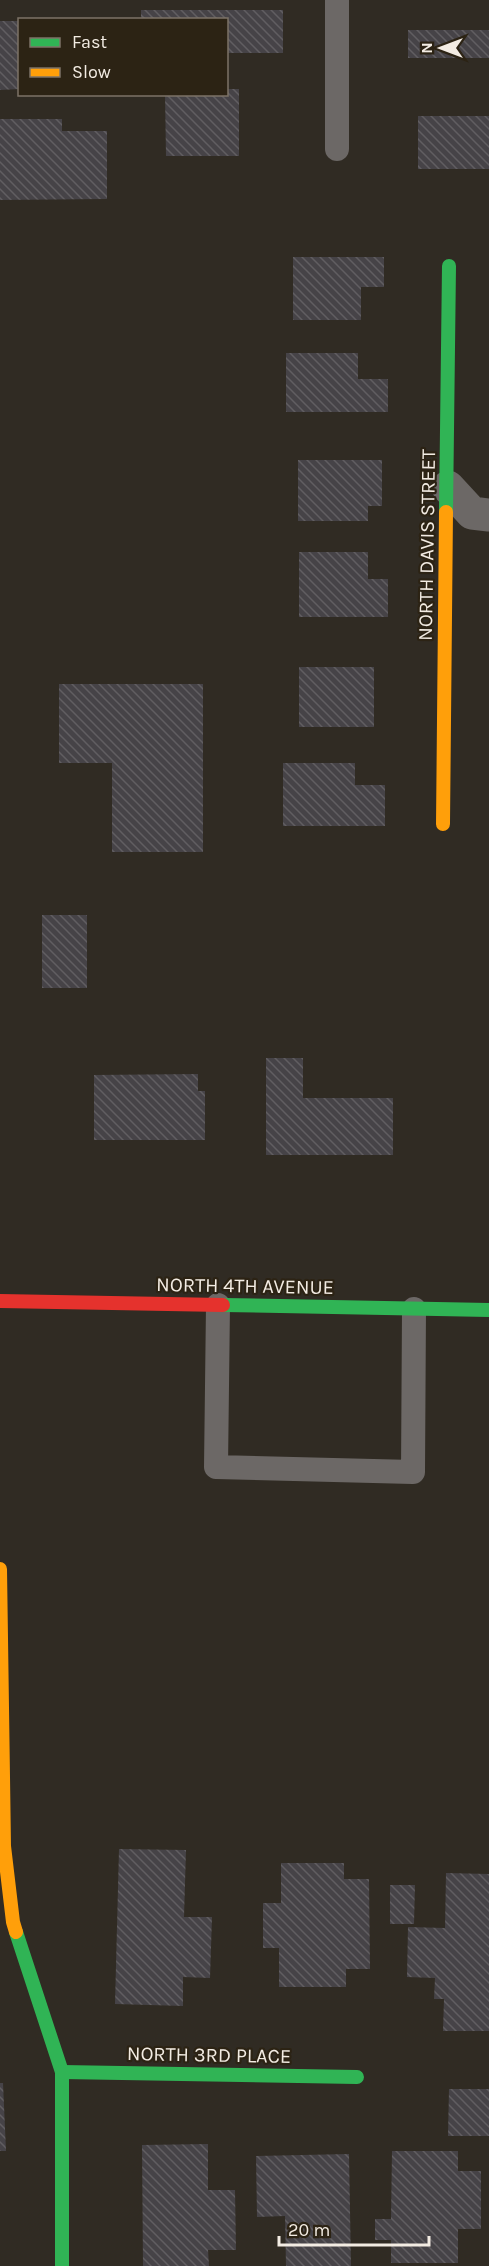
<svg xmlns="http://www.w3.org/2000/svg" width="489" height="2266" font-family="Karla,sans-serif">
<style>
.building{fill:url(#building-back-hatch)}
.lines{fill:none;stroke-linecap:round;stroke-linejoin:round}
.lane{stroke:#6c6866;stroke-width:24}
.street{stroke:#6c6866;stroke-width:33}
.fast{stroke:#30b455;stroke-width:14}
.slow{stroke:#ff9f0a;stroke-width:14}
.jam{stroke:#e5322d;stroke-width:14}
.labels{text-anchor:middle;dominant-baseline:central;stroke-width:4.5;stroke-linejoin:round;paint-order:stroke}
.street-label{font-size:20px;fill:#f3ece3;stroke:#2c2314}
</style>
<defs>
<pattern id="building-back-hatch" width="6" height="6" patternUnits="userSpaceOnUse" patternTransform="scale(1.5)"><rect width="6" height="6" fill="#464347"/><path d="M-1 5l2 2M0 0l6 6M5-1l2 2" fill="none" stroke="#615e61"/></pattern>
</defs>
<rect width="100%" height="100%" fill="#302b23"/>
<!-- building -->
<g class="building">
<polygon points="141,10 283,10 283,53 226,53 226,20 141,20"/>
<polygon points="0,21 20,21 20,89 0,90"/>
<rect x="408" y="30" width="81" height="28"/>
<polygon points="226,89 239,89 239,156 166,156 165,94 226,94"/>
<rect x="418" y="116" width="71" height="53"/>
<polygon points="0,119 62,119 62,131 107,131 107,199 0,200"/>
<polygon points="293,257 384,257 384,287 361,287 361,320 293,320"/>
<polygon points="286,353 358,353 358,379 388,379 388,412 286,412"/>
<polygon points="298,460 382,460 382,506 368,506 368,521 298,521"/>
<polygon points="299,552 368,552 368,579 388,579 388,617 299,617"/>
<rect x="299" y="667" width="75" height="60"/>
<polygon points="59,684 203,684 203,852 112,852 112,763 59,763"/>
<polygon points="283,763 355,763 355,785 385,785 385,826 283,826"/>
<rect x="42" y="915" width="45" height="73"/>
<polygon points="266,1058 303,1058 303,1098 393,1098 393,1155 266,1155"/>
<polygon points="198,1074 198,1091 205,1091 205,1140 94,1140 94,1075"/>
<polygon points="119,1849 186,1850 184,1917 212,1917 210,1978 183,1977 183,2006 115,2004"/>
<polygon points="281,1863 344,1863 344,1879 369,1879 370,1969 346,1969 346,1987 279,1987 279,1948 263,1948 263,1903 281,1903"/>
<polygon points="446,1873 489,1874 489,2031 443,2031 444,1999 434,1999 435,1978 407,1977 408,1927 445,1928"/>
<polygon points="390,1885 415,1885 414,1924 390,1924"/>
<polygon points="0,2083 3,2083 6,2151 0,2151"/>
<polygon points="449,2089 489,2089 489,2136 448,2136"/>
<polygon points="208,2144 208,2190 235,2190 236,2250 208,2250 209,2266 143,2266 142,2145"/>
<polygon points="392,2151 458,2151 458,2171 481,2171 481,2229 458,2229 458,2263 391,2263 391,2240 375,2240 375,2219 391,2219"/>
<polygon points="349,2154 351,2266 286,2266 285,2216 257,2217 256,2156"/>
</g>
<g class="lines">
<!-- lane -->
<g class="lane">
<polyline points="337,149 337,0"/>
<polyline points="218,1305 216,1467 413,1472 414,1309"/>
</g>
<!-- street -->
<polyline class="street" points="448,487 472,513 489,515"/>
<!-- fast -->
<g class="fast">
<polyline points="446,512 449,266"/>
<polyline points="223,1305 489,1310"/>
<polyline points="16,1932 62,2072 62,2266"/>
<polyline points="62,2072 357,2077"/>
</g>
<!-- slow -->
<g class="slow">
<polyline points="443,824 446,512"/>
<polyline points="0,1569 4,1846 13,1922 16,1932"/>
</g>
<!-- jam -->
<polyline class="jam" points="0,1301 223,1305"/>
</g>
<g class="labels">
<!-- street labels -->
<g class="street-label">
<text transform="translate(427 545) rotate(-89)">NORTH DAVIS STREET</text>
<text transform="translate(245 1286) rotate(1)">NORTH 4TH AVENUE</text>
<text transform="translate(209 2055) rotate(1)">NORTH 3RD PLACE</text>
</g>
</g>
<!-- legend -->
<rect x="18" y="18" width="210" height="78" fill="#2c2314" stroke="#7c7367" stroke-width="1.5"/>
<rect x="30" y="38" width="30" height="9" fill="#30b455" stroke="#7c7367" stroke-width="1.5"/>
<text x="72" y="48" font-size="18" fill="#f3ece3">Fast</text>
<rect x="30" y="68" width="30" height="9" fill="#ff9f0a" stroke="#7c7367" stroke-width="1.5"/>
<text x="72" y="78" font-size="18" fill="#f3ece3">Slow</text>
<!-- north arrow -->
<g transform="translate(441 48) rotate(270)" stroke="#2c2314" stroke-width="4.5" paint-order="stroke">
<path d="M0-4.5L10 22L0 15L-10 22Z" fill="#f3ece3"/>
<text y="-9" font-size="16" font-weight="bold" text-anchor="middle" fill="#f3ece3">N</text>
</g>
<!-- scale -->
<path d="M279 2236v9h150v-9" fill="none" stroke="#f3ece3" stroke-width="3"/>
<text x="288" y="2236" font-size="18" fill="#f3ece3" stroke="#2c2314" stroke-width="4.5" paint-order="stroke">20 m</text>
</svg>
